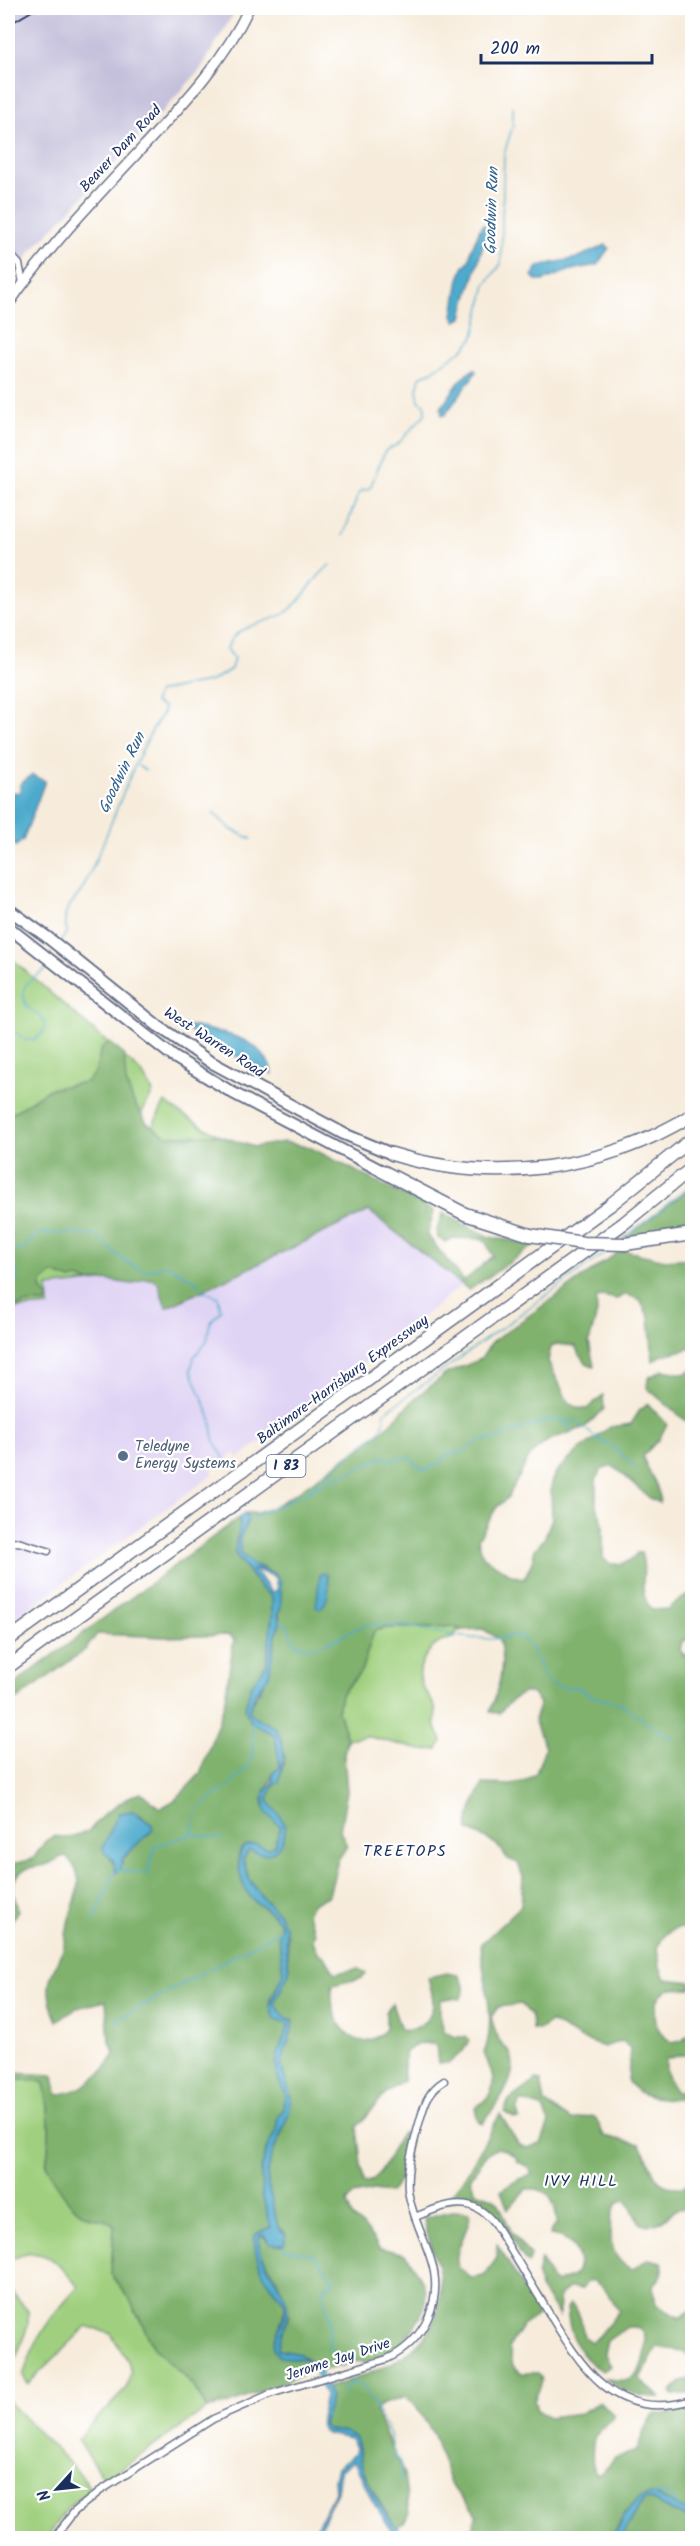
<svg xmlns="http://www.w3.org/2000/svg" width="700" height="2546" font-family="Kalam,sans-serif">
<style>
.built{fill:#e0d4f4}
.industrial{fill:#c4c0db}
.green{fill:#a0d07f;stroke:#5e806e;stroke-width:1.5}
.forest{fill:#80b26e;stroke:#4e7066;stroke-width:1.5;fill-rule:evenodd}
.water{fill:#4daacc;stroke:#346c95;stroke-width:1.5;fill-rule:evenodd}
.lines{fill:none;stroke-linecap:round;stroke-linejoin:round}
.stream{stroke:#4daacc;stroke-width:1.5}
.minor-casing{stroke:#68718a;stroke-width:9}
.secondary-casing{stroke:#68718a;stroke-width:12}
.primary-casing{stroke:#68718a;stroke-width:14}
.motorway-casing{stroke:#68718a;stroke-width:15}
.minor{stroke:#fff;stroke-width:6}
.secondary{stroke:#fff;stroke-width:9}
.primary{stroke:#fff;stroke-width:10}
.motorway{stroke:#fff;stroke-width:12}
.tram{stroke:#1b2f5e;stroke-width:1.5}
.motorway-bridge-casing{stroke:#68718a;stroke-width:15;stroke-linecap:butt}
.motorway-bridge{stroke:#fff;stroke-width:12}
.service-dot{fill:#5c6f8a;stroke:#fff;stroke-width:2}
.labels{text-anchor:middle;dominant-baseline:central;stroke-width:4.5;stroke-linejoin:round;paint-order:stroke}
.shield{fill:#fff;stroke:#5f6d8e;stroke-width:1.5}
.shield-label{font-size:14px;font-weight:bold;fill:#1b2f5e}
.street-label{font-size:15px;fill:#1b2f5e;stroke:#fff}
.service-label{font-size:15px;fill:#4e5e75;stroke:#fff;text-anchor:start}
.water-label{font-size:16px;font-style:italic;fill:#2f608a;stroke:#fff}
.neighbourhood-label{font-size:16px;letter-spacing:1.5px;fill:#1b2f5e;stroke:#fff}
</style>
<rect width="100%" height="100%" fill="#fff"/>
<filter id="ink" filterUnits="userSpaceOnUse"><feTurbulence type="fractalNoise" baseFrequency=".0167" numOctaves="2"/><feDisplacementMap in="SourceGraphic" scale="12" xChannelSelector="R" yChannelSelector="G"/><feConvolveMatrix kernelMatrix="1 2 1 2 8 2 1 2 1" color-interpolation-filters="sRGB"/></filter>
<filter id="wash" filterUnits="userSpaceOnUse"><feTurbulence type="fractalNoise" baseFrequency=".008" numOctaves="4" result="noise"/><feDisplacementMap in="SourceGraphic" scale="24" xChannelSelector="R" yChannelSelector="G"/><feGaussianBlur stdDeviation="1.35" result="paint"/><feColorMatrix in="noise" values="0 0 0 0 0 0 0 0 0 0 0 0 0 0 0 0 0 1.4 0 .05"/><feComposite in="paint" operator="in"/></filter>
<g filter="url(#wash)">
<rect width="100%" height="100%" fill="#f7ecdb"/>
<!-- built -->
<polygon class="built" points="366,1197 463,1284 382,1350 239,1458 235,1453 212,1470 214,1474 8,1623 8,1309 48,1287 171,1273"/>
<!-- industrial -->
<polygon class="industrial" points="16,8 237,8 200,70 124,154 33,249 22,265 19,257 8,245 8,12"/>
<!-- green -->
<g class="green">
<polygon points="14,961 142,1073 153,1092 132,1132 152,1127 165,1102 183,1115 263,1160 171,1273 48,1287 49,1306 8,1309 8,969"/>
<path d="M 450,1626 L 462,1630 L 456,1632 L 454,1638 C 433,1640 415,1662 421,1683 C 424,1692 432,1699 435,1708 C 437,1714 434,1721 436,1727 C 437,1732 440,1736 442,1741 L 438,1749 L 421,1750 L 366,1736 L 347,1739 L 338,1711 L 341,1694 L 361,1671 L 374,1631 C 398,1623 425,1631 450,1626 Z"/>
<path d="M 8,2079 L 38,2081 L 44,2083 C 50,2111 51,2138 46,2166 L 89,2217 L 105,2218 L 114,2226 L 111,2274 L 129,2298 L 154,2347 L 193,2385 L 207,2409 L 105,2480 L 77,2439 L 126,2389 L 131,2373 L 128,2361 L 111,2334 L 87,2326 L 28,2384 L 23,2376 C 35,2336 50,2318 78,2287 C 58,2262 40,2241 8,2262 Z"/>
<polygon points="8,2281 10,2289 28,2311 28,2325 8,2380"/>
<polygon points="8,2401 81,2475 91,2490 68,2507 47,2538 8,2538"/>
</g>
<!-- forest -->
<g class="forest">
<polygon points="109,1042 124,1055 126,1082 133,1101 146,1122 166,1136 217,1135 254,1147 284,1142 311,1148 434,1211 427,1235 464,1281 493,1256 484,1239 453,1238 445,1242 438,1238 437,1230 443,1213 489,1237 535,1245 469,1290 369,1211 166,1308 158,1283 152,1279 144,1279 132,1284 105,1280 89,1282 78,1278 71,1280 53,1273 42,1282 41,1289 48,1297 47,1303 29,1303 18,1306 8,1317 8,1116 49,1089 86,1082 95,1073 101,1049"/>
<polygon points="692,1187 692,1220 642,1237 623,1239"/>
<path d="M 626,1251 L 665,1260 L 692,1258 L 692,1348 L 660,1356 L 653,1361 L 649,1317 L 639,1299 L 625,1294 L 617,1299 L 602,1296 L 596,1299 L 597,1313 L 589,1342 L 594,1367 C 583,1364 580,1355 575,1346 L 556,1344 L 551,1347 L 548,1361 L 568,1402 L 578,1408 L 587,1409 L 603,1395 L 604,1409 L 585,1427 L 549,1440 L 531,1454 L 508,1497 L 496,1508 L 478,1539 L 483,1557 L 512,1575 L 524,1579 L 532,1562 L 535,1549 L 544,1539 L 552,1518 L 551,1486 L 556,1472 L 577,1452 L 610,1427 L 631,1424 L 640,1410 L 648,1404 L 667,1424 L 659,1439 L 643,1456 C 646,1472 663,1487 659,1503 L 651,1499 L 613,1466 L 600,1470 L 596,1481 L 596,1506 L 603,1523 L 603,1558 L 610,1564 C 622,1564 629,1564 637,1553 L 641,1553 C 649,1573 635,1590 652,1610 L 668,1609 C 676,1601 685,1599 692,1591 L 692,1639 L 682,1641 L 680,1650 L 684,1655 L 692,1654 L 692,1930 C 674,1924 665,1931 657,1948 L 660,1967 L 665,1979 L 691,1982 L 691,1988 C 684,1989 673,1988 667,1990 C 652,1997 653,2022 661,2033 C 664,2037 669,2040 672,2043 L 682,2041 L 691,2031 L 692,2015 L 692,2055 L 681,2055 L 666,2059 C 665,2073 667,2081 676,2092 L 692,2092 L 692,2112 L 685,2100 C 663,2097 643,2101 628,2082 L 630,2048 L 621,2041 L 604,2047 L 580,2038 L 551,2022 L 539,2030 L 532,2029 L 531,2015 L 521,2004 L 498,2007 L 491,2017 C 493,2023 494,2030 497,2036 C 499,2042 505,2046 509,2051 C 523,2075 495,2105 482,2124 L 478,2120 L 475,2108 C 500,2092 495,2078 484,2053 C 498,2019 482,1979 481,1944 L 521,1906 L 523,1877 L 518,1863 L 508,1859 L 496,1844 L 467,1829 L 474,1803 L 483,1784 L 511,1785 L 526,1781 L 536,1773 L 545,1748 L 534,1720 L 540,1703 L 532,1693 L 523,1693 L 513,1699 L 499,1713 L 490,1712 C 499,1688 506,1664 499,1639 L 483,1629 L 462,1630 L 450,1626 L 437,1628 L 384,1628 L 374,1631 L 361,1671 L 341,1694 L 338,1711 L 347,1739 L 344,1755 L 347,1791 L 340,1830 L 347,1846 L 338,1860 L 329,1895 L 311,1905 L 307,1914 L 315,1932 L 313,1940 L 317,1952 L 325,1957 L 335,1973 L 359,1969 L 366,1974 L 362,1978 L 333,1985 C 325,2017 357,2063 386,2029 L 386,2013 L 392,2004 L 401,2030 C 415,2033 431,2020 433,2006 C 434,1997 430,1986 428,1977 L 447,1973 L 458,1975 C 465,1985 467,1989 460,1999 L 451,1998 L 440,2000 L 440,2016 L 444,2031 L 455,2037 L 466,2037 L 469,2041 L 463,2051 L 449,2063 L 438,2063 L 436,2045 C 422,2041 416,2043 405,2053 L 403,2081 L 385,2094 L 357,2127 L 363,2183 C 386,2181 390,2146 403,2132 L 410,2142 L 401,2178 L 390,2193 L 373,2191 L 353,2195 L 347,2203 L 352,2217 L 369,2232 L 379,2248 L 406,2254 L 421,2278 L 426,2293 L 424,2309 L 412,2330 L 396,2351 L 365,2363 L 357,2361 L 321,2371 L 317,2363 L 312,2362 L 300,2354 L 278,2350 L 279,2337 L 289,2316 L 279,2283 L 259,2250 L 258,2238 L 262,2235 L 269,2242 L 282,2245 L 284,2231 L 278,2227 L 268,2185 L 267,2172 L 271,2157 L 283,2130 L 289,2092 L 281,2066 L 287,2039 L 291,2034 L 293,2019 L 287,2020 L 274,2003 L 289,1973 L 287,1935 L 279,1914 L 264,1899 L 249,1880 L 243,1859 L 249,1850 C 269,1855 268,1853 283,1839 L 279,1815 L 274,1812 L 268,1798 L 275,1783 L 279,1783 L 285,1758 L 279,1734 L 254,1717 L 249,1711 C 253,1697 262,1690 266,1677 C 273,1659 274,1640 280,1622 C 279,1618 279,1586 280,1581 L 263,1568 L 248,1562 L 239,1551 L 240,1538 L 248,1520 L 245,1513 L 257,1513 L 272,1508 L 299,1491 L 384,1430 L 414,1399 L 446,1374 L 481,1359 L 492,1342 L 617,1253 Z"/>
<polygon points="663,1370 684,1374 692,1370 692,1426 647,1388 648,1378"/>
<path d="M 239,1518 L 240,1527 L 236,1540 L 238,1559 L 262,1589 L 272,1597 L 272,1616 L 267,1664 L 252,1685 L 245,1708 L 250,1722 L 275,1735 L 280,1767 L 273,1773 C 271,1785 267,1785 264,1794 C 259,1809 275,1817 281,1827 L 274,1846 L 268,1849 C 261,1847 253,1842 245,1846 C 231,1852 243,1884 248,1893 C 256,1907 273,1910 281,1925 L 279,1935 L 283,1973 L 271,1999 L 270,2007 L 274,2019 L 289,2025 C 277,2056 270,2065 286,2095 L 284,2111 L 278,2116 L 276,2130 L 267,2149 L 261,2170 L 262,2195 L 271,2227 L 257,2234 C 250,2245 265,2281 274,2290 C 279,2296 282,2298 285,2305 C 284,2320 275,2332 274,2348 L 282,2357 L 305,2359 L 309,2364 L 301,2375 L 230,2404 L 207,2409 L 193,2385 L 154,2347 L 129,2298 L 111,2274 L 114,2226 C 103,2216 100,2221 89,2217 C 69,2209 56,2183 46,2166 C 51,2138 50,2111 44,2083 L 38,2081 L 8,2079 L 8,2073 L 54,2075 L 57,2094 C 80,2094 105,2073 115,2053 L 109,2040 L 106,2001 L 76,2008 L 57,2021 C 52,2010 48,1997 49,1985 C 50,1973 57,1966 61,1955 C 66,1944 66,1931 69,1919 C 77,1893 88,1879 66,1856 C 57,1857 53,1863 45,1865 C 39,1867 31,1866 26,1869 C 7,1877 14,1895 18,1910 L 11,1922 L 8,1934 L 8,1865 L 33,1859 L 44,1843 L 54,1836 L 67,1838 L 89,1831 L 104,1814 L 131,1796 L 141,1793 L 161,1808 L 175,1800 L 200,1774 L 224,1705 L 234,1639 L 228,1635 L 165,1637 L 97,1634 L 86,1649 L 8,1706 L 8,1689 ZM 119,1813 L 139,1814 L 152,1825 L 150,1833 C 135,1841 128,1859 114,1865 L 103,1847 Z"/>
<path d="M 536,2080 L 541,2081 L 545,2103 L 571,2120 L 592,2116 L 596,2118 L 604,2136 L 639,2144 C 656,2166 648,2190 684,2187 L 692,2177 L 692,2210 C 665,2202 669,2231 641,2224 L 626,2200 L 618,2202 C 605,2220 607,2262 633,2269 L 648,2259 L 662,2262 C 665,2274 661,2277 653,2286 L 656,2305 L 680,2318 L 692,2309 L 692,2326 L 688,2331 L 692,2359 L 684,2351 L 657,2347 L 640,2378 L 642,2382 L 660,2397 C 639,2398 622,2391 605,2379 C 613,2379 627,2383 633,2378 C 643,2372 648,2343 644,2333 C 641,2326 633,2327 627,2327 L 607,2341 L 604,2354 L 611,2366 L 603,2371 C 578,2357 569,2335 567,2308 L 570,2304 C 581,2310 582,2326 584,2337 L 591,2342 L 599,2336 L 619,2311 L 604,2288 L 592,2280 L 587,2282 L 582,2289 L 569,2288 C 557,2296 558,2303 559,2316 L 540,2288 L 537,2276 L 541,2259 L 552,2281 L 556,2283 C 562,2280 571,2278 575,2274 C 584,2263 575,2245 565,2239 C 561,2236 555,2236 550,2235 L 551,2230 L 557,2224 C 556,2202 549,2186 526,2189 L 508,2209 L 501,2191 L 519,2179 L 532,2175 L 528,2167 L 517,2161 L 516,2157 L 505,2150 L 497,2148 L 486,2155 L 470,2179 L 476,2192 L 493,2198 L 499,2204 L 512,2233 L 530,2256 L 528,2264 C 512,2247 496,2198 473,2196 C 464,2196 453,2200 445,2202 L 465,2177 L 500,2114 L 519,2145 L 527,2148 L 541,2144 L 549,2123 L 542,2107 L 521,2101 L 517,2110 L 519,2119 L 515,2119 L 504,2112 L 509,2100 Z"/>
<path d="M 451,2211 L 470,2212 C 471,2230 450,2252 459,2268 L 471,2278 L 484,2276 L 497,2258 L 497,2244 L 525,2291 L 539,2306 L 538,2315 L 522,2326 L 509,2347 L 513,2366 L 520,2373 L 538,2373 C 547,2382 537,2390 534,2401 L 537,2410 L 549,2417 L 581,2413 L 600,2402 L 614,2415 L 613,2419 C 606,2424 599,2430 595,2436 C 592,2442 591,2469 595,2474 L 600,2474 L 615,2458 L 637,2451 L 644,2430 L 653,2414 L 667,2414 L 692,2407 L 692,2513 L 654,2495 C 642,2499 628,2506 622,2518 C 619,2525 616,2532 610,2538 L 514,2538 L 504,2531 L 493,2537 L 478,2538 L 471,2530 L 478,2515 L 451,2486 L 434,2435 L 415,2405 L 405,2397 L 380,2405 L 375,2411 L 404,2474 L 409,2514 L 405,2522 L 396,2528 L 377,2498 L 362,2467 L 358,2443 L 346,2432 L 329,2430 L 323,2424 L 331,2398 L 326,2388 C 383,2371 448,2348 440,2277 C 438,2257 426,2238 424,2218 Z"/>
<polygon points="692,2378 692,2393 673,2395 671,2392 680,2383"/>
<path d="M 644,2499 C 655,2499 679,2517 692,2520 L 692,2538 L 621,2538 Z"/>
</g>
<!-- water -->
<g class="water">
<path d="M 482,225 L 485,225 C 489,238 465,298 462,318 L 456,321 L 453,315 L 459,279 L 463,268 L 470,259 L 471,250 Z"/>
<polygon points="606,245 609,248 597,265 571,270 542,281 536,280 532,276 539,266 577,258"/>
<path d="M 475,369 L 476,372 L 445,415 L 442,415 L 441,408 C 451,395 460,376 475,369 Z"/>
<polygon points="32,775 45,781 23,840 16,846 8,843 8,791 17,793 20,791 20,784"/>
<path d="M 186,1025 C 220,1033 261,1034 273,1074 L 201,1039 L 185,1027 Z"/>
<path d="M 245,1513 L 248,1520 L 240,1538 L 240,1553 L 255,1566 L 275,1574 L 280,1581 L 281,1593 L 281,1608 L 278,1614 L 280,1622 L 274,1641 L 269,1676 L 255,1694 L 249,1711 L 254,1717 L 275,1727 C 288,1749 283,1760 279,1783 L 275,1783 L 268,1798 C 271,1809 281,1813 284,1824 C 288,1837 277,1856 262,1854 C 258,1853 253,1851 249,1850 L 243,1859 L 249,1880 L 264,1899 L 279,1914 L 285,1926 L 289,1973 L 274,2003 L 287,2020 L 294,2021 L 281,2066 L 291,2097 L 289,2114 L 271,2157 L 267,2172 L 268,2185 L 278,2227 L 286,2235 L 284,2244 L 270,2243 L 264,2235 L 260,2236 C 253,2253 280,2282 286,2300 C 293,2321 278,2330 278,2350 L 300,2354 L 312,2363 L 318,2364 L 331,2398 L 323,2424 L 329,2430 L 346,2432 L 356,2438 C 360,2447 359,2457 362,2466 C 369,2492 387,2519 407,2538 L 397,2538 L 373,2502 L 354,2461 L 340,2470 L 337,2491 L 315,2538 L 311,2538 L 335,2491 L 334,2480 L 337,2468 L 355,2454 L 356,2447 L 351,2439 L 327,2434 L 321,2427 L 320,2419 L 325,2396 L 312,2366 L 305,2359 L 280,2357 L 274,2350 C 272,2334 287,2322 285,2306 C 284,2298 279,2296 275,2291 C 264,2281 252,2250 255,2235 L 271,2227 L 262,2195 L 261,2170 L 267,2149 L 276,2130 L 278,2116 L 284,2109 L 283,2104 L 286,2095 C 269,2066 277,2055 289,2025 L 274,2019 L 270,2005 L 283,1973 L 279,1936 L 281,1925 C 275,1913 266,1910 256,1902 C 242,1893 232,1858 245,1846 L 256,1844 L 268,1849 L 274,1846 L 281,1827 L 266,1813 L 264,1800 L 264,1794 L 273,1782 L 273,1773 L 280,1767 L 275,1735 L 250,1722 L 245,1708 L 251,1686 L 267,1664 L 272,1616 L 272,1597 L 262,1589 L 235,1554 C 235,1542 242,1529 239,1518 ZM 252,1570 L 256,1570 L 275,1577 L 277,1591 L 271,1592 L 259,1575 Z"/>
<path d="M 324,1573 L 327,1574 C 330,1587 330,1600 320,1609 L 316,1607 L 320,1574 Z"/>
<polygon points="133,1811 152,1825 153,1829 123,1858 121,1868 116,1873 113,1860 104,1852 103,1847 119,1813"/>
<path d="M 650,2495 C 665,2495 676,2509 691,2511 L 692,2520 C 679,2517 656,2499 644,2499 L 621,2538 L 610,2538 L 621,2524 L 622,2518 L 640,2497 Z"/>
</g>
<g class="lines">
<!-- stream -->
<g class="stream">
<polyline points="343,536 359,492 370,488 385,451 398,444 425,414 425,405 419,401 417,390 420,377 432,371 462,350 474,337 486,284 501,264 504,154 513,125 513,106"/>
<polyline points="138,766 145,770"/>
<polyline points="213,813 232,830 252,839"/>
<path d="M 61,941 L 67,932 C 66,925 63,918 67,910 C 71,902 79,896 83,888 C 112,830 128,767 163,712 L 164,708 L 154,703 L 158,692 L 212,681 L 231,669 L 234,658 L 227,649 C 235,621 268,626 288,611 C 304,599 313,578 330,565"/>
<path d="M 8,1027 L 26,1040 L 34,1040 L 43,1033 L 45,1025 L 40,1016 L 27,1007 C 16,980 34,980 50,966"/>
<polyline points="8,1068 8,1069"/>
<polyline points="625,1238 692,1184"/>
<path d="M 8,1253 L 25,1248 L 35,1236 L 43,1233 L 97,1235 C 106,1246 133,1272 149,1270 C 156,1269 161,1265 168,1265 L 197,1282 L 204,1291 L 218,1297 L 221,1311 L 210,1322 L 207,1341 L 194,1357 L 191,1370 L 211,1419 L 214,1439 L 227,1464"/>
<polyline points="8,1263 17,1274 17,1280 8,1294"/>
<polyline points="559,1420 575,1432"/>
<polyline points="310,1489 381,1430 385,1419 384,1413 609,1250"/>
<polyline points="246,1520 383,1457 391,1460 409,1457 421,1469 426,1470 439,1463 450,1453 463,1452 481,1440 499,1439 503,1435 551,1420 576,1421 596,1438 613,1447 636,1468"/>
<path d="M 280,1622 L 287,1625 C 289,1629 290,1635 292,1638 C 308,1664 349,1627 368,1625 C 419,1620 467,1649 518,1635 C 549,1654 528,1693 577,1687 L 591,1696 L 621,1704 L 667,1736 L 675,1738"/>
<polyline points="192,1833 197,1810 232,1783 249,1765 253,1753 252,1722"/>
<polyline points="119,1870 148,1874 155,1846 192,1834 222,1839"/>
<polyline points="94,1920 115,1871"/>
<polyline points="115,2021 283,1929"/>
<polyline points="282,2245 286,2249 313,2254 333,2278 333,2283 324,2288 322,2292 330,2319 329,2345 342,2369"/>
<polyline points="345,2373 352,2382 364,2388 374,2405 390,2434 394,2455 400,2463 402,2482"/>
<polyline points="345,2397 345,2388 351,2382"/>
<polyline points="653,2495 665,2493 678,2503"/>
</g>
</g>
</g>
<g filter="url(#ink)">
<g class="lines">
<defs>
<g id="minor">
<polyline points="8,252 19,264 23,283"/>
<polyline points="8,1543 18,1542 48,1551"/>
<path d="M 415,2217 C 445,2205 471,2193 494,2223 C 511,2250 528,2278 544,2305 C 579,2363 612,2424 692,2400"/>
<path d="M 54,2538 L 74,2512 L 100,2491 L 213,2419 L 270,2394 L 387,2359 C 425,2341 444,2300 431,2260 C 424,2237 411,2214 408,2190 C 406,2168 413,2147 418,2127 C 424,2107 426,2092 444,2081"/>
</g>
<path id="secondary" d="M 8,305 C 48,247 97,197 145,145 C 184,103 224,61 249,8"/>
<g id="primary">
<polyline points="8,909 47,937 158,1026 209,1061 344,1134 392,1154"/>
<polyline points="8,927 174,1057 233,1093 382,1171"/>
</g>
<g id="motorway">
<path d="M 392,1154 C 493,1185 602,1171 692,1115"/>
<polyline points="382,1171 465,1214 530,1235"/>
<polyline points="625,1244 692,1234"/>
<polyline points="8,1640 610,1205 692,1139"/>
<polyline points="8,1667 624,1223 692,1168"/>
</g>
</defs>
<!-- minor casing -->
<use href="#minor" class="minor-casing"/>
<!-- secondary casing -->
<use href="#secondary" class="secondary-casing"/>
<!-- primary casing -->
<use href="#primary" class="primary-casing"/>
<!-- motorway casing -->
<use href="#motorway" class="motorway-casing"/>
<!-- minor -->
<use href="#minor" class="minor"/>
<!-- secondary -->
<use href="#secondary" class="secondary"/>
<!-- primary -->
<use href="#primary" class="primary"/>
<!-- motorway -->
<use href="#motorway" class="motorway"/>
<!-- tram -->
<polyline class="tram" points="8,25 37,8"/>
<defs>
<polyline id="motorway-bridge" points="530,1235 583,1243 625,1244"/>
</defs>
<!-- motorway-bridge casing -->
<use href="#motorway-bridge" class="motorway-bridge-casing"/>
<!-- motorway-bridge -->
<use href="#motorway-bridge" class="motorway-bridge"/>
</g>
</g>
<!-- markers -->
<circle class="service-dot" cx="123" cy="1456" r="6"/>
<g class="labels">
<!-- shield labels -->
<rect class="shield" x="266.5" y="1455" width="39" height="22" rx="4.5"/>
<g class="shield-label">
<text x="286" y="1466">I 83</text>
</g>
<!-- street labels -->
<g class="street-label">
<text transform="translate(121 149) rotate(-47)">Beaver Dam Road</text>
<text transform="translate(214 1043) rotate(33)">West Warren Road</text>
<text transform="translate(343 1380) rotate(-36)">Baltimore-Harrisburg Expressway</text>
<text transform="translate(338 2360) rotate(-18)">Jerome Jay Drive</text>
</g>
<!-- service labels -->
<g class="service-label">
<text x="135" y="1447">Teledyne<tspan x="135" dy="17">Energy Systems</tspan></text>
</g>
<!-- water labels -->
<g class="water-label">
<text transform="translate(492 211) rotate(-88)">Goodwin Run</text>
<text transform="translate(122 773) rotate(-64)">Goodwin Run</text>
</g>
<!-- neighbourhood labels -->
<g class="neighbourhood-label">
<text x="405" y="1851">TREETOPS</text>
<text x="581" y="2181">IVY HILL</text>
</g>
</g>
<!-- margin -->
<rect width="700" height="2546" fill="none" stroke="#fff" stroke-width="30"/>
<!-- north arrow -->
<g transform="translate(57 2489) rotate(243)" stroke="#ffffff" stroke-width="4.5" paint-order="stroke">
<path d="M0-4.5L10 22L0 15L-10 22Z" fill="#1b2f5e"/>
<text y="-9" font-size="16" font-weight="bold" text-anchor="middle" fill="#1b2f5e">N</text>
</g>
<!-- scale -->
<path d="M481 54v9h171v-9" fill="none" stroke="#1b2f5e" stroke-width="3"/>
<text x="490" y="54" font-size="18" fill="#1b2f5e" stroke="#ffffff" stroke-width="4.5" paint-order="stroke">200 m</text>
</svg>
